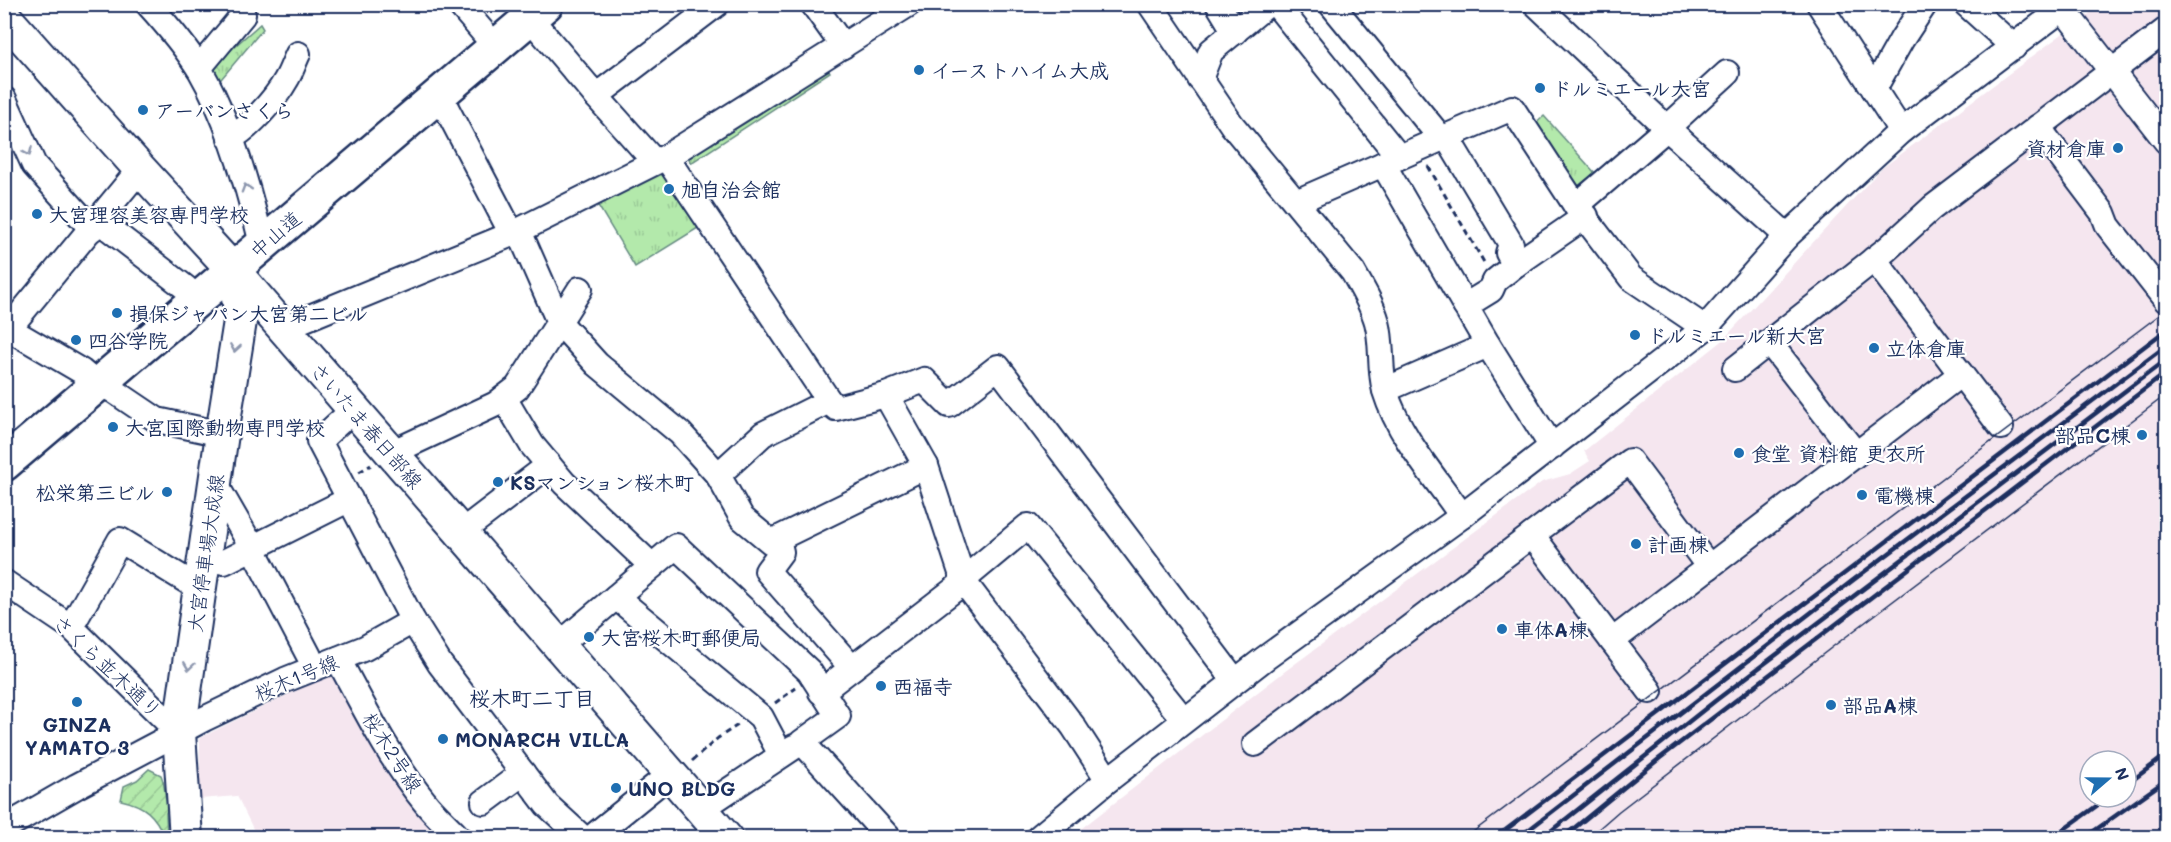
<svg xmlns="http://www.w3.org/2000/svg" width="2171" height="842" font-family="Mali,'Klee One',sans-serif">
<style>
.built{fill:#f5e6ef;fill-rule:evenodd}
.park{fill:url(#park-tufts);stroke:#678c84;stroke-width:1.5}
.garden{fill:url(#garden-furrows);stroke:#678c84;stroke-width:1.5}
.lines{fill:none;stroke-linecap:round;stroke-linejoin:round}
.minor-casing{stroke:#1b2f5e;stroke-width:28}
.major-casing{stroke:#1b2f5e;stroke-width:36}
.highway-casing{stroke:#1b2f5e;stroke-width:38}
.path{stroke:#1b2f5e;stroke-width:3;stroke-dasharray:6 4.5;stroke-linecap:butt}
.minor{stroke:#fff;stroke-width:24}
.major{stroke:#fff;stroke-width:32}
.highway{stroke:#fff;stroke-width:33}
.tram{stroke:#1b2f5e;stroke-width:1.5}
.rail{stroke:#1b2f5e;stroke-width:4.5}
.oneway{stroke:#8d97ae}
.poi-dot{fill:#1f6fb2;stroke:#fff;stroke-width:2}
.labels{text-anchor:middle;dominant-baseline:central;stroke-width:4.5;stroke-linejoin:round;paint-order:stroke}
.poi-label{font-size:20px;font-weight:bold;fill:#1b2f5e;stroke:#fff;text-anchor:start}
.street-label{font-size:20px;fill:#1b2f5e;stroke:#fff}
.neighbourhood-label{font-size:21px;font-weight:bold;fill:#1b2f5e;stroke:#fff}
</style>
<defs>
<pattern id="park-tufts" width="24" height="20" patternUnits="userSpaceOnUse" patternTransform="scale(1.5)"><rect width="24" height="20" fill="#b3e9ab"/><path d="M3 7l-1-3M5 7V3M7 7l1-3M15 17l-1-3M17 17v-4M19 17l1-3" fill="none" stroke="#99c896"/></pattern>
<pattern id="garden-furrows" width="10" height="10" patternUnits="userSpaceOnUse" patternTransform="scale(1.5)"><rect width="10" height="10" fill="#b3e9ab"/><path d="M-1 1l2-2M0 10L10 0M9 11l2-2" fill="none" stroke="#99c896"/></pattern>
</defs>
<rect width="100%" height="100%" fill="#fff"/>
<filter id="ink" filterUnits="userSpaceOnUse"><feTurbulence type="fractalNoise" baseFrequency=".0167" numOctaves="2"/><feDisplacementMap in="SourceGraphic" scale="12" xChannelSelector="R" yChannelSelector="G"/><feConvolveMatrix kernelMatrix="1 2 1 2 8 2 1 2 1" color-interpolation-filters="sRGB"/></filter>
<g filter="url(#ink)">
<!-- built -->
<g class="built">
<path d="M 2101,5 L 2166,5 L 2166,837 L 1069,838 L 1284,672 L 1542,482 L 1570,474 L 1590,461 L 1584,451 L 1721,342 L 1881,169 ZM 2090,761 L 2126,761 L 2126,797 L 2090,797 Z"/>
<polygon points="337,670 447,837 257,837 237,796 200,799 200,738"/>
</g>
<!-- park -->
<g class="park">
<polygon points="260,24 263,29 217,84 209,69"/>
<polygon points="823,62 830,72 691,163 683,150"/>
<polygon points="1544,116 1595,173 1573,190 1532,127"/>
<polygon points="656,164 706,223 635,267 593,197"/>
</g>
<!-- garden -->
<path class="garden" d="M 149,769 L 161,775 C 166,787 164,797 168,808 L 166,813 L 167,837 L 164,837 C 156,815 144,805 121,800 L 124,786 L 137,780 Z"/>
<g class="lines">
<defs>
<g id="minor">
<path d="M 148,4 C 167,25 185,46 200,70 C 228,118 249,190 262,244"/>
<polyline points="459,4 495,46"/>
<polyline points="813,4 843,46"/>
<path d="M 1150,4 L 1232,125 L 1353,272 C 1362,288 1372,304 1377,322 C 1383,344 1379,368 1385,391 C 1399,437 1435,477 1462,516"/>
<polyline points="1218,4 1235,32"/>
<polyline points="1276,4 1399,157"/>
<polyline points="1331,4 1441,138"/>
<polyline points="1536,4 1667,128 1787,236"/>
<polyline points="1819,4 1901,131"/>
<polyline points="1966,4 2014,47"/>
<polyline points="2063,9 2166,141"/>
<polyline points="530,18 596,96 654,161"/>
<polyline points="199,68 243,15"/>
<polyline points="1200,79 1211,51 1268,4"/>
<polyline points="1874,89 1902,39 1925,4"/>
<polyline points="439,94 512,234"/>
<polyline points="596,96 717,4"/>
<polyline points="4,99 34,165 92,229"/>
<polyline points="2038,127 2103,213 2108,226 2166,300"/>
<polyline points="1446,136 1511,244 1508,253 1515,265"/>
<path d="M 230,138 C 248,130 276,98 286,80 C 291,72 294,62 298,54"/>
<polyline points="666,157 829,401 836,408 886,395 924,380 949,405 998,367 1235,681"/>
<polyline points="1383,164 1488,345 1552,447"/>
<polyline points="1296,202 1512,108 1576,206 1631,278 1705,328"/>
<polyline points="1576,206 1667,128 1727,73"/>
<polyline points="99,221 186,288"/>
<polyline points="519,231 559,322 597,364 680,433 718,475"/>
<polyline points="1874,259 2001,427"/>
<polyline points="1465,306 1491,290 1495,281 1515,265 1586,216"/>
<polyline points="4,324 16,333 81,371 88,377 114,391 157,420 222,434"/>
<polyline points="283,328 512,234 666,157 909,4"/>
<polyline points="4,334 140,169"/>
<polyline points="1769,342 1856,454"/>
<polyline points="1735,369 1887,249 1932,208 2166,30"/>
<polyline points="1385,390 1488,345"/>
<polyline points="886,395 926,466 964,582 1073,726 1108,780"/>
<polyline points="504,398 532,445 564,483 652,566"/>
<polyline points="829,401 763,434 718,475 742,518 771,542 926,466"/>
<polyline points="353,410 319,441 413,621 440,664 547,805 583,838"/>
<polyline points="391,453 496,404 517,388 580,289"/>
<polyline points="215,483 253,549 309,656"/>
<polyline points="460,533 549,465"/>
<polyline points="1532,535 1650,691"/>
<polyline points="778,539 781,552 767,571 852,668"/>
<polyline points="204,558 224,562 350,499"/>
<polyline points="4,582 71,627 179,733"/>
<polyline points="616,597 761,717 781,755"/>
<polyline points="71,627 120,540 200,589"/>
<polyline points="1612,641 1961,374"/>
<polyline points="559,645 676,546 809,671 838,716 802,742 889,838"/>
<path d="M 338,659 C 364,707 389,758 424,801 C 434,814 447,825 459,838"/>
<polyline points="821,692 964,582 969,575 1028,526 1184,720"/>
<polyline points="1255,744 1630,461 1709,567"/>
<polyline points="484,802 523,773"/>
<polyline points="701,809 794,747"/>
<polyline points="4,828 77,786 204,719 285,680 365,648 413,621"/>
<polyline points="591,838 670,774"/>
<polyline points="1038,838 1108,780 1264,659 1462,516 1705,328 1787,236 1901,131 2069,4"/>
</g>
<g id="major">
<polyline points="4,16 140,169 233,270 726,838"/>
<polyline points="186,838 179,733 222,434 241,315 233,271"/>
</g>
<polyline id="highway" points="4,464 546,4"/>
</defs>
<!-- minor casing -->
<use href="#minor" class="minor-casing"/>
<!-- major casing -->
<use href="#major" class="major-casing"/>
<!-- highway casing -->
<use href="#highway" class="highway-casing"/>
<!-- path -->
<g class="path">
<polyline points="1428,166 1485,264"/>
<polyline points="359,472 371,465"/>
<polyline points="775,703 796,688"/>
<polyline points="692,761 718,738 738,725"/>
</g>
<!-- minor -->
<use href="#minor" class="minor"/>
<!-- major -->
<use href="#major" class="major"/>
<!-- highway -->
<use href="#highway" class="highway"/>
<!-- tram -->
<g class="tram">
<polyline points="1465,838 2166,310"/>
<polyline points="1588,838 1619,811 1835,645 2166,395"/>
</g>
<!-- rail -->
<g class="rail">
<polyline points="2126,785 2166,755"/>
<polyline points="1495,838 2166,330"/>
<polyline points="1518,838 1852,581 2166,346"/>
<polyline points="1542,838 1715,701 2166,360"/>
<polyline points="1562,838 1660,758 2166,373"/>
<polyline points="2052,838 2109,797"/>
<polyline points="2084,838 2166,780"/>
<polyline points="2165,838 2166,836"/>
</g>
</g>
<!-- one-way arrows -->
<defs><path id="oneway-chevron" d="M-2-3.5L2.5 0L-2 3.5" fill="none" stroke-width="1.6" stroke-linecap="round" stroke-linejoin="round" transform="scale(1.5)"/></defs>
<g class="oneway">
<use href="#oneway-chevron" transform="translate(28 152) rotate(66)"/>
<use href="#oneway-chevron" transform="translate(246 188) rotate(-107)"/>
<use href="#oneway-chevron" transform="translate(235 348) rotate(99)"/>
<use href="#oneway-chevron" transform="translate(189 666) rotate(98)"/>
</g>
</g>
<!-- markers -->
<g class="poi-dot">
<circle cx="919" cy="70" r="6"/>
<circle cx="1540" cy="88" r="6"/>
<circle cx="143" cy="110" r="6"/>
<circle cx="2118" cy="148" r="6"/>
<circle cx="669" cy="189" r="6"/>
<circle cx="37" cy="214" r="6"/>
<circle cx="117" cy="313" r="6"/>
<circle cx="1635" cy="335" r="6"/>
<circle cx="76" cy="340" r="6"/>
<circle cx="1874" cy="348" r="6"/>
<circle cx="113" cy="427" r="6"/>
<circle cx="2142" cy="435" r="6"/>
<circle cx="1739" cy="453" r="6"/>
<circle cx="498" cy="482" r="6"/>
<circle cx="167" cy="492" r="6"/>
<circle cx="1862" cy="495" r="6"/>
<circle cx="1636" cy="544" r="6"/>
<circle cx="1502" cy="629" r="6"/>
<circle cx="589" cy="637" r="6"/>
<circle cx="881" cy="686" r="6"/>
<circle cx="77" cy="702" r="6"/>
<circle cx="1831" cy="705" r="6"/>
<circle cx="443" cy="739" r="6"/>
<circle cx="616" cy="788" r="6"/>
</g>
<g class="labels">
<!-- poi labels -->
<g class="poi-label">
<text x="931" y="70">イーストハイム大成</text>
<text x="1552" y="88">ドルミエール大宮</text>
<text x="155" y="110">アーバンさくら</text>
<text x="2106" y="148" text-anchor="end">資材倉庫</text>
<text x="681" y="189">旭自治会館</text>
<text x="49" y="214">大宮理容美容専門学校</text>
<text x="129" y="313">損保ジャパン大宮第二ビル</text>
<text x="1647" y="335">ドルミエール新大宮</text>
<text x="88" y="340">四谷学院</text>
<text x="1886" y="348">立体倉庫</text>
<text x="125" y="427">大宮国際動物専門学校</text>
<text x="2130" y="435" text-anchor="end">部品C棟</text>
<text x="1751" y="453">食堂 資料館 更衣所</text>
<text x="510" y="482">KSマンション桜木町</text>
<text x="155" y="492" text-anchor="end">松栄第三ビル</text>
<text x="1874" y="495">電機棟</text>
<text x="1648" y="544">計画棟</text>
<text x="1514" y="629">車体A棟</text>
<text x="601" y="637">大宮桜木町郵便局</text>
<text x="893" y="686">西福寺</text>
<text x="1843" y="705">部品A棟</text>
<text x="77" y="724" text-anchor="middle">GINZA<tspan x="77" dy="23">YAMATO 3</tspan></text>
<text x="455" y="739">MONARCH VILLA</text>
<text x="628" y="788">UNO BLDG</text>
</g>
<!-- street labels -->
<g class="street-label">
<text transform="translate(275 234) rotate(-41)">中山道</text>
<text transform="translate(367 425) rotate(49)">さいたま春日部線</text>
<text transform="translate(205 553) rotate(-82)">大宮停車場大成線</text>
<text transform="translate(108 666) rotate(43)">さくら並木通り</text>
<text transform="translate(296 677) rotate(-23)">桜木1号線</text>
<text transform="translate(393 752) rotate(57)">桜木2号線</text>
</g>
<!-- neighbourhood labels -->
<g class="neighbourhood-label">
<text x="532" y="697">桜木町二丁目</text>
</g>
</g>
<!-- margin -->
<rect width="2171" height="842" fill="none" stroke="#fff" stroke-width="24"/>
<rect x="12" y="12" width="2147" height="818" fill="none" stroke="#1b2f5e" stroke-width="2" filter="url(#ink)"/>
<!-- north arrow -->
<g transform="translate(2108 779) rotate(70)"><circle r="28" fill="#ffffff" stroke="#a4acbf" stroke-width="1.5"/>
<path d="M0-4.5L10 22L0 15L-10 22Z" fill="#1f6fb2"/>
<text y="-9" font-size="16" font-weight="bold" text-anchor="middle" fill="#1b2f5e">N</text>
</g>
</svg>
